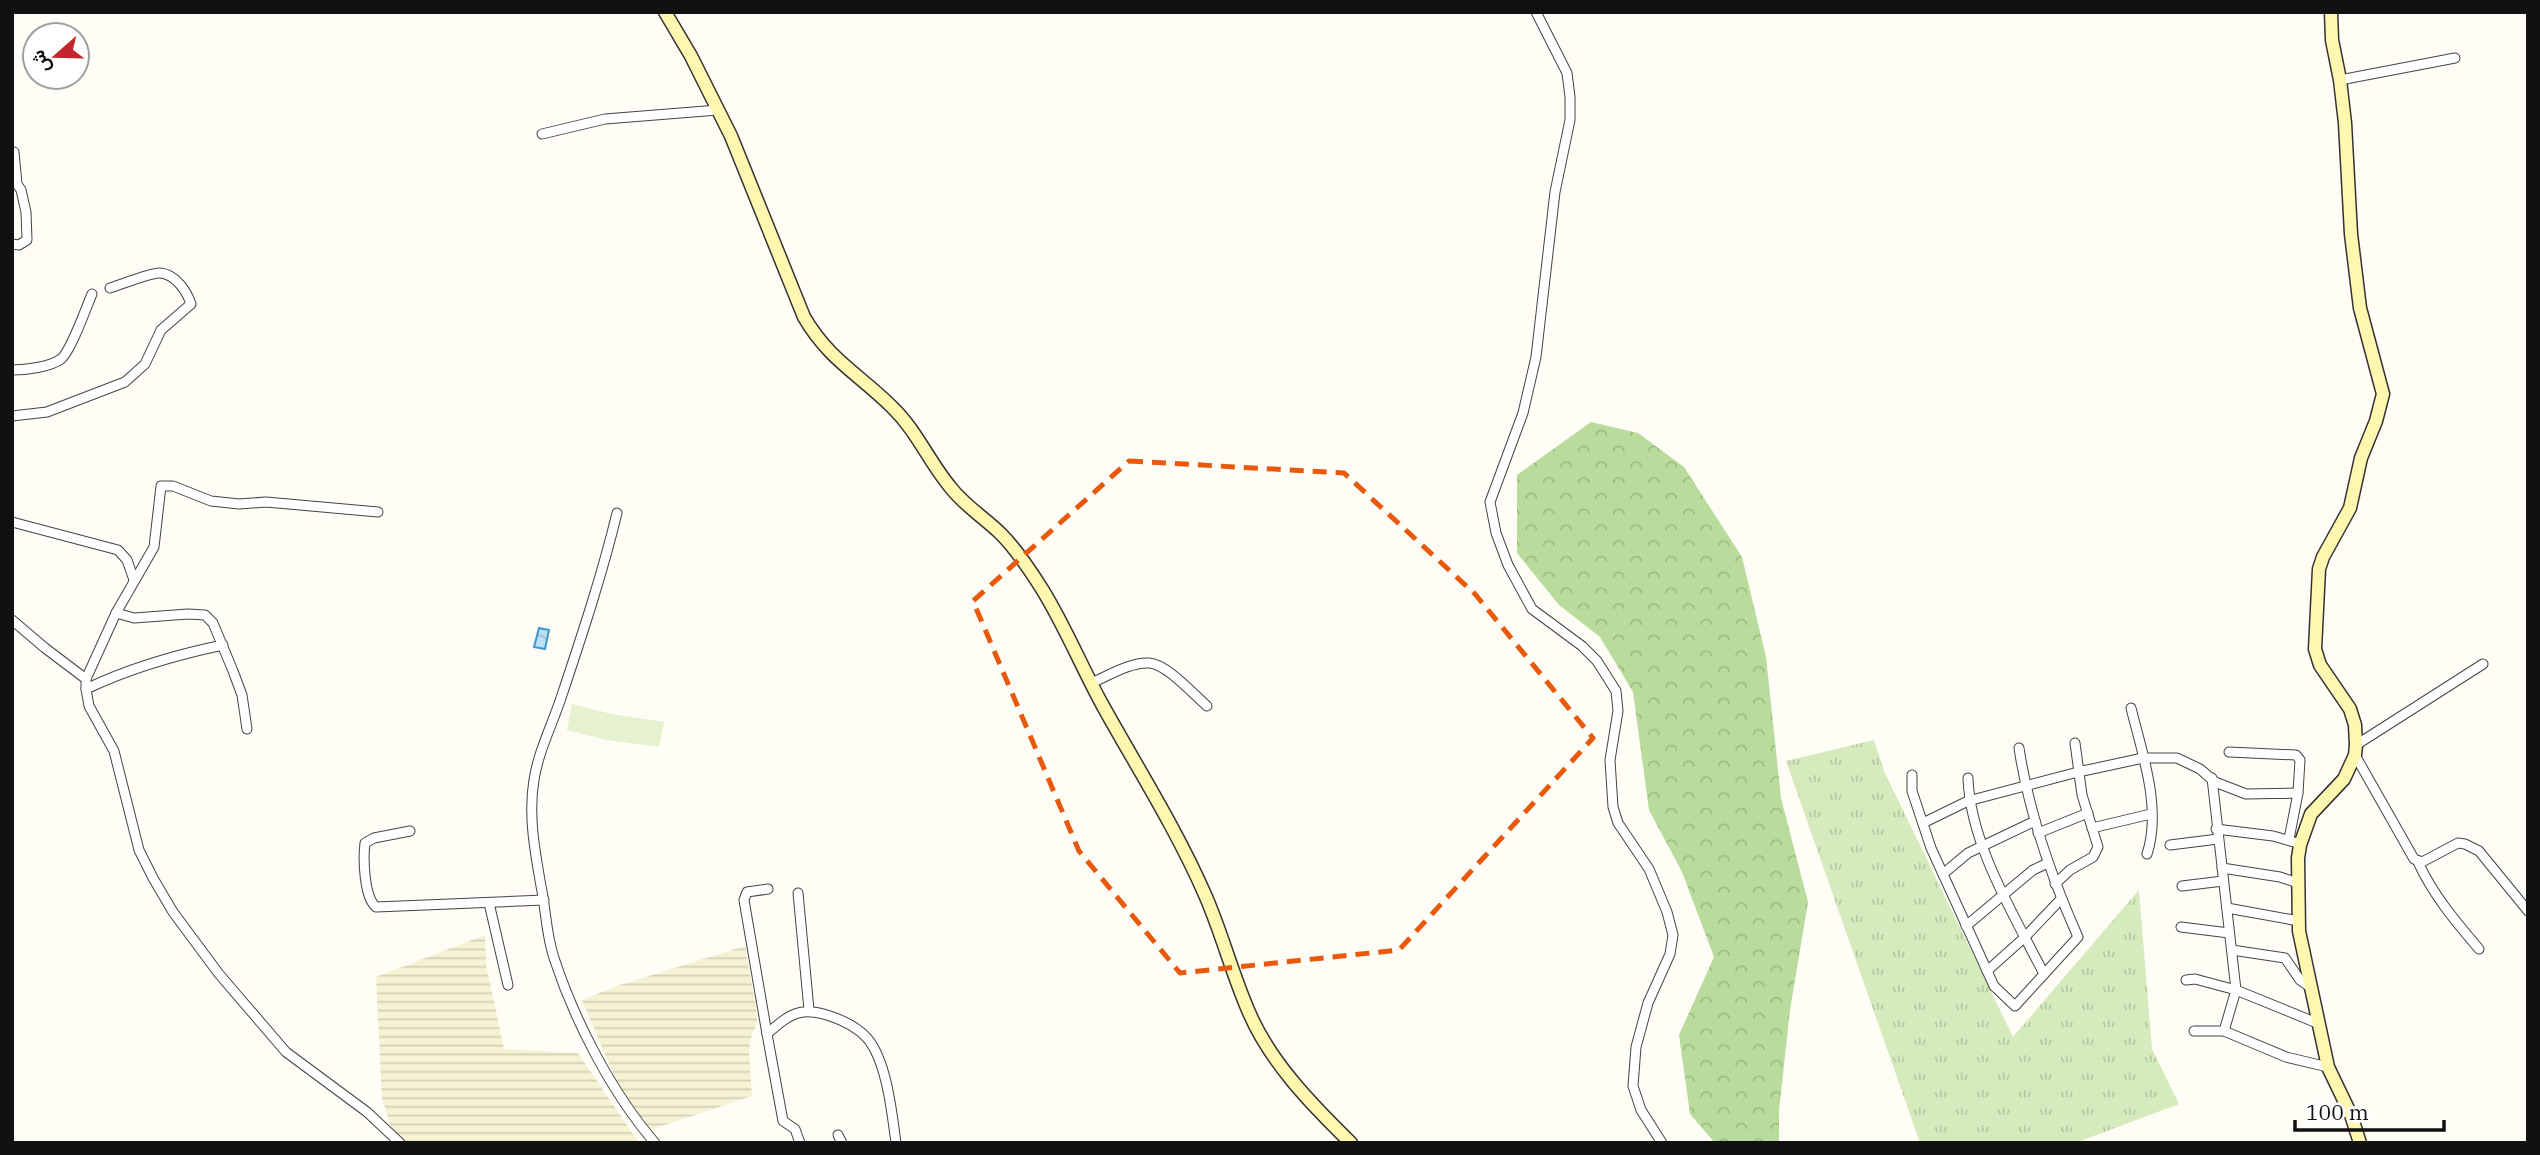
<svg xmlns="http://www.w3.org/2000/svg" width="2540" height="1155" font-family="'IBM Plex Serif',Vazirmatn,serif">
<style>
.farmland{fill:url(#farmland-rules)}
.grass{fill:url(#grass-tufts)}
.forest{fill:url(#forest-crowns)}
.pitch{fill:#e6f2cf}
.water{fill:url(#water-waves);stroke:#3f96cf;stroke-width:2}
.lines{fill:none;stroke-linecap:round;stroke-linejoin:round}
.street-casing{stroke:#444;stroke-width:11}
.secondary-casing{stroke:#333;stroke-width:15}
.street{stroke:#fff;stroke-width:9}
.secondary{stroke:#fff6b0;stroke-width:12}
.marked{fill:none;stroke:#e8590c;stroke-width:5;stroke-dasharray:14 9;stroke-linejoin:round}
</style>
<defs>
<pattern id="farmland-rules" width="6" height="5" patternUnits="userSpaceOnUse" patternTransform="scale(1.75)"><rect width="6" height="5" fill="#f6f3d4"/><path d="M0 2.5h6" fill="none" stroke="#d2cfb5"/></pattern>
<pattern id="grass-tufts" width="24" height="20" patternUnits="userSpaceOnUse" patternTransform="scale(1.75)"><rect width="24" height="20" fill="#d5ebbd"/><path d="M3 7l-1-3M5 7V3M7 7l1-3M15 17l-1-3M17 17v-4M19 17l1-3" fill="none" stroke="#b6c8a1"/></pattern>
<pattern id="forest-crowns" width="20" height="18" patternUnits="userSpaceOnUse" patternTransform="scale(1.75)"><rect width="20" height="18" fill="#b9dc9c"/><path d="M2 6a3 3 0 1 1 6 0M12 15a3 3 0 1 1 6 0" fill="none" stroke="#9ebc85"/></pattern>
<pattern id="water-waves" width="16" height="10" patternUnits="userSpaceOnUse" patternTransform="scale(1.75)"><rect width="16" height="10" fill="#b9e0f7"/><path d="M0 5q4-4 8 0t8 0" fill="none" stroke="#9ebfd3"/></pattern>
</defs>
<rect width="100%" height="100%" fill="#fffdf5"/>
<!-- farmland -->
<g class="farmland">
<polygon points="485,935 486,964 504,1049 578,1053 639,1143 406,1143 392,1128 382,1099 376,977"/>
<polygon points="745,946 756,1008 757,1023 750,1040 749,1054 752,1096 650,1130 619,1087 582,1000 617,986"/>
</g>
<!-- grass -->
<polygon class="grass" points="1874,740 1884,771 2013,1037 2139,890 2152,1049 2179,1104 2075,1143 1920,1143 1786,761"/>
<!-- forest -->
<polygon class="forest" points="1591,422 1638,433 1684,467 1742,557 1766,657 1781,798 1808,902 1790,1010 1779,1111 1779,1143 1715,1143 1690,1114 1679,1035 1714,957 1682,872 1649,810 1633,692 1600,637 1559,605 1517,553 1517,475"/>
<!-- pitch -->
<polygon class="pitch" points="572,704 612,714 664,722 659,747 607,740 567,730"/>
<!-- water -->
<polygon class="water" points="539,628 549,630 545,649 534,647"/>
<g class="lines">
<defs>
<g id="street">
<polyline points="1536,12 1567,73 1570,97 1570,120 1555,192 1536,357 1523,413 1490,502 1496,533 1508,565 1532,609 1582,646 1597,661 1616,691 1618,711 1610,760 1613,807 1618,823 1649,869 1667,912 1673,935 1670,954 1648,1003 1636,1047 1633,1086 1641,1110 1662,1143"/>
<polyline points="2340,80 2455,58"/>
<polyline points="542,134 605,119 718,110"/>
<polyline points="12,152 14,152 17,184 21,190 26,212 27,240 19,245 12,244"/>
<path d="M 12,370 C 26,370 50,367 61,359 C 71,351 86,308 92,294"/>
<path d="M 12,416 L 47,412 L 125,382 L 145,364 L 161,330 L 191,304 C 187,292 176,274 160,273 C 152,272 120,285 110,288"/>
<path d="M 617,513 C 602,575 582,635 562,695 C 553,723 538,752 534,780 C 528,815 535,852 541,886 C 546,910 546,934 554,958 C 575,1022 612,1093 655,1143"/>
<polyline points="12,522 118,550 127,560 134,580"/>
<polyline points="116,613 134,618 188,614 205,615 213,623 233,671 242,695 247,729"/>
<polyline points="12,620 45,648 86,679 86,689 89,706 114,751 139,850 153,878 173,912 219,974 286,1052 367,1112 400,1143"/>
<polyline points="86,679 116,613 154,547 161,486 173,486 211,501 239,504 266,502 378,512"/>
<path d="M 1091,683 C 1108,676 1130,662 1149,663 C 1167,664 1193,694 1207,706"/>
<path d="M 86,689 C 130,668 175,655 223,645"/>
<path d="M 2131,708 C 2142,753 2162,808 2147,854"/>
<polyline points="2356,745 2483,664"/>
<polyline points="2229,752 2296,755 2300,760 2298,793"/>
<polyline points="2355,755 2414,859 2422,862 2458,843 2465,844 2479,851 2528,911"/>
<path d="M 1912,775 L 1912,791 L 1931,848 L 1994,986 L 2015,1006 L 2078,937 C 2051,876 2029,814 2019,748"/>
<path d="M 1968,778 C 1970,844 2014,915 2044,974"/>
<polyline points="1923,823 1968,801 2078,772 2143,758 2177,758 2200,769 2215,782 2246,794 2298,793 2289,839"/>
<polyline points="2092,828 2151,814"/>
<polyline points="2216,829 2273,836 2294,842"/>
<path d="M 410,831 L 374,838 L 365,843 C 363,859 364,897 376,907 L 544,900"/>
<polyline points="2038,833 2088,813"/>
<polyline points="2170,845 2218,839"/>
<path d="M 2418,862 C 2433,895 2456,922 2479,949"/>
<polyline points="2222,868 2280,877 2298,883"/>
<polyline points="1943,874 1968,853 2035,821"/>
<polyline points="2055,884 2070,870 2093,857 2098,847 2082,795 2075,743"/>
<polyline points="2182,886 2223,881"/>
<path d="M 768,889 L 747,892 L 744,900 L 767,1034 C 790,1014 799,1006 830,1016 C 842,1020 858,1028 867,1038 C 887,1061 892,1114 896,1143"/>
<polyline points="798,893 809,1010"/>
<polyline points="489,903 508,985"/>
<polyline points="2227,908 2299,921"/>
<polyline points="1966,926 2033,870 2048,863"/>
<polyline points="2181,927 2229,933"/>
<polyline points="2232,950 2285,958 2300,980 2310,987"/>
<polyline points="1987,971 2025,937 2061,899"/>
<polyline points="2186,980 2195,979 2236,990 2212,778"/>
<polyline points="2194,1031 2224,1031 2286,1057 2328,1067"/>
<polyline points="2224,1031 2236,990 2317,1023"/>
<polyline points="767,1034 783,1121 795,1129 800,1143"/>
<polyline points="838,1135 842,1143"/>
</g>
<g id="secondary">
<path d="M 665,12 L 691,56 L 731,136 L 804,317 C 829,360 859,374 892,407 C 917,431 929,462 951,488 C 965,506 985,518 1001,534 C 1017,550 1030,570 1042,589 C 1065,626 1082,668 1103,706 C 1138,769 1177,830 1206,897 C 1222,934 1232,973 1248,1010 C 1269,1061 1312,1105 1351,1143"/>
<polyline points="2331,12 2332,40 2340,80 2345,123 2351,234 2360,308 2383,394 2376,421 2361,458 2350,508 2323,557 2319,569 2315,649 2320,665 2350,709 2355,725 2356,745 2355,755 2344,779 2311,814 2300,845 2298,858 2299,931 2328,1067 2351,1115 2360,1143"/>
</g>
</defs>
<!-- street casing -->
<use href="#street" class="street-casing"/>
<!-- secondary casing -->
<use href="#secondary" class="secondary-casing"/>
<!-- street -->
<use href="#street" class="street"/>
<!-- secondary -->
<use href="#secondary" class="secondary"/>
</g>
<!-- marked area -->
<path class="marked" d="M 1129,461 L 1344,473 L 1475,594 L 1593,738 L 1399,950 L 1180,973 L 1079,851 L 973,601 Z"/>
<!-- border -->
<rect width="2540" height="1155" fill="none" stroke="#111111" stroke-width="28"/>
<!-- north arrow -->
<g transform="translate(56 56) rotate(250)"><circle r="33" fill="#ffffff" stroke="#a0a0a0" stroke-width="2"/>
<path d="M0-5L12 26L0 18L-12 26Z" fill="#c4262e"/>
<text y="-10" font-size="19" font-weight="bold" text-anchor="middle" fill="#111111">ش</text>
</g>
<!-- scale -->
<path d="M2295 1120v10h149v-10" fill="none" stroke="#111111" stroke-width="3.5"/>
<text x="2306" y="1120" font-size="21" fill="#111111" stroke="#ffffff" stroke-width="5" paint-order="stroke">100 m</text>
</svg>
